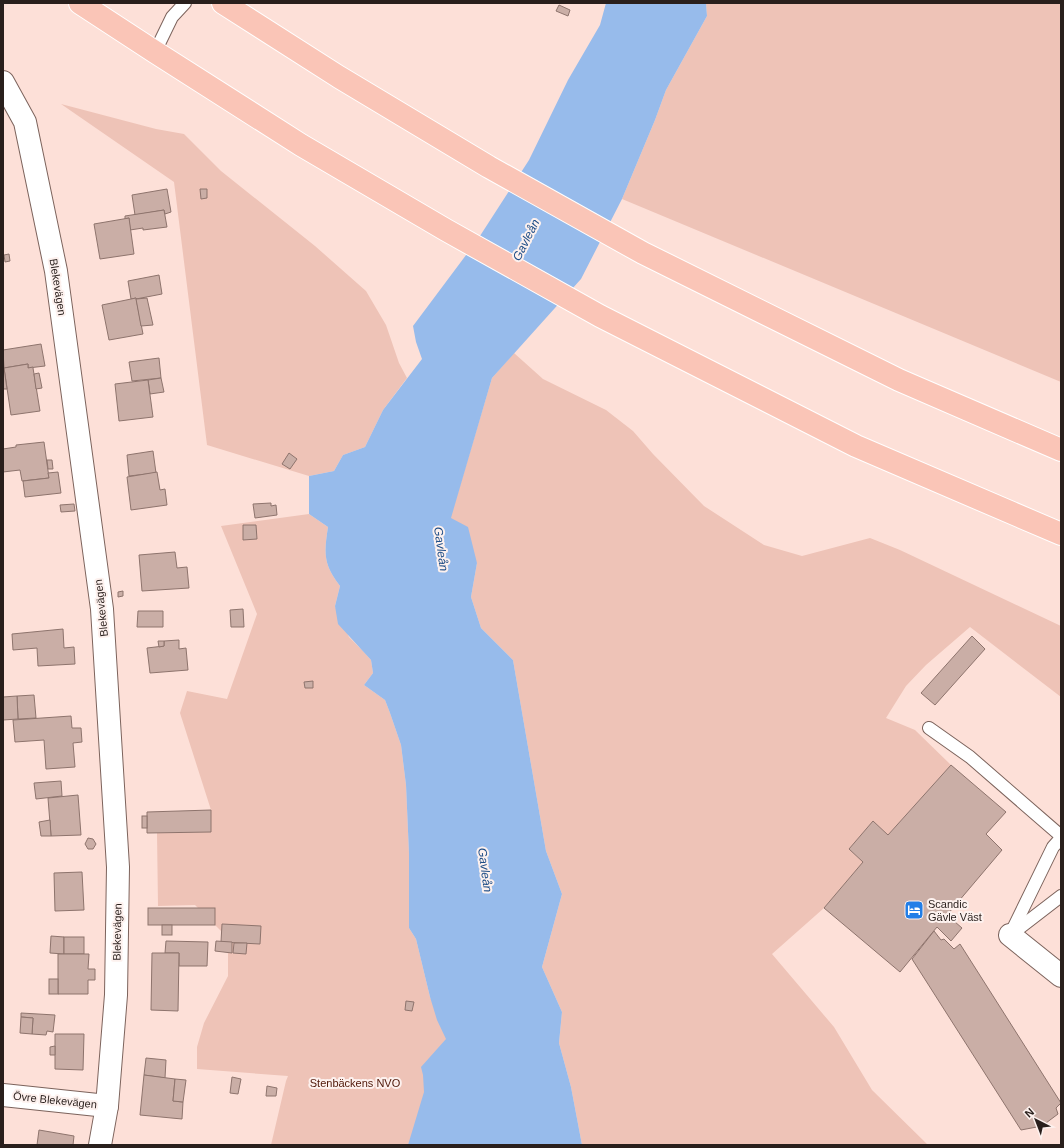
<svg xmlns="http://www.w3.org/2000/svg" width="1064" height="1148" font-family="Helvetica,sans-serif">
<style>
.green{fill:#eec3b7}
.water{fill:#97bbeb}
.building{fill:#caaea6;stroke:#8e746d}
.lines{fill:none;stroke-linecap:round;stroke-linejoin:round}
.lane-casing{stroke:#7c635c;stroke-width:14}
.street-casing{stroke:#7c635c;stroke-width:24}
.highway-casing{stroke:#fff;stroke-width:24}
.lane{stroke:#fff;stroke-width:12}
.street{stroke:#fff;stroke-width:22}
.highway{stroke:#fac5b7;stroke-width:22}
.labels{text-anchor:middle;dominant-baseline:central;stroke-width:4;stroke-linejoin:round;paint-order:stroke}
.street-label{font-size:11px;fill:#291f1c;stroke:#fdf1ee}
.poi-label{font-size:11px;fill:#291f1c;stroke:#fdf1ee;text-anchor:start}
.park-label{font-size:11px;fill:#4f1708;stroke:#fdf1ee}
.water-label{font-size:12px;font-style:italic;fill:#1d4c86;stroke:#fdf1ee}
</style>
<rect width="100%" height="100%" fill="#fde0d8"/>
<!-- green -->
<g class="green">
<polygon points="706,3 1061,3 1061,382 622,199 655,120 666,90 707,16"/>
<polygon points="61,104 156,129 184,134 221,171 315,246 366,291 386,325 399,363 407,378 383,410 365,447 343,455 334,471 309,476 207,445 174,182"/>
<polygon points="514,353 543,379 606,410 633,431 653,454 704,506 764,545 802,556 870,538 900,550 1061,626 1061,697 970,627 926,665 906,686 886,718 915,730 951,765 888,835 873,821 849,849 863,862 824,908 772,954 834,1027 872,1090 928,1145 582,1145 571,1087 559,1043 562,1012 542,967 562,894 546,851 513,660 481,628 471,597 477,563 450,519 492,378"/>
<path d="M 309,514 L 328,527 C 324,553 323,564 340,586 L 335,606 L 349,637 L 362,650 L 371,660 L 373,673 L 364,685 L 385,700 L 390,713 L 401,745 L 406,785 L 409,854 L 409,928 L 416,939 L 430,997 L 499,1145 L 271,1145 L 286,1081 L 288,1076 L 197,1069 L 197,1047 L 204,1023 L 228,976 L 228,954 L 224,934 L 195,905 L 158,906 L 157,833 L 211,832 L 211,810 L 180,713 L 187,691 L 227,699 L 257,614 L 221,526 Z"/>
</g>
<!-- water -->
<path class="water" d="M 606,3 L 706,3 L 707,16 L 666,90 L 655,120 L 622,199 L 581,279 L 492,378 L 451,518 L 468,527 L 477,563 L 471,597 L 481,628 L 513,660 L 546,851 L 562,894 L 542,967 L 562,1012 L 559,1043 L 571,1087 L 582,1145 L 408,1145 L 424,1092 L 423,1075 L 421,1067 L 446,1039 L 437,1020 L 430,997 L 416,939 L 409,928 L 409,854 L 406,785 L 401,745 L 390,713 L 385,700 L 364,685 L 373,673 L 371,660 L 338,624 L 335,606 L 340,586 C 323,564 324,553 328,527 L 309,514 L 309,476 L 334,471 L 343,455 L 365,447 L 383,410 L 422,359 L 416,342 L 413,326 L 478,239 L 529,160 L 568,80 L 600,25 Z"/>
<!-- building -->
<g class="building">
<polygon points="559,5 570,10 568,16 556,11"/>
<polygon points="167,189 171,212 165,214 164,210 135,215 132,195"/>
<polygon points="200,189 207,189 207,198 201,199"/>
<polygon points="164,210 167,227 143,230 143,228 130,230 129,218 125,219 125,216"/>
<polygon points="129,218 134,254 100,259 94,224"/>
<polygon points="9,254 10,261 5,262 4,255"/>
<polygon points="159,275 162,294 136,299 136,298 131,299 128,281"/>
<polygon points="136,298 143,334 109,340 102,305"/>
<polygon points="147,298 153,325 141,326 136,299"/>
<polygon points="41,344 45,366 28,368 28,364 4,368 3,350"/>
<polygon points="159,358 161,378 132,381 129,362"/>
<polygon points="28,364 28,368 33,367 33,368 40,411 11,415 4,368"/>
<polygon points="3,368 4,368 7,389 3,389"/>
<polygon points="39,373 42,388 36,389 34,374"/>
<polygon points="161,378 164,392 150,394 148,380"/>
<polygon points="148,380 153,417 119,421 115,384"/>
<polygon points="44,442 49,478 22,481 20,470 3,472 3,449 16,447 16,445"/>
<polygon points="153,451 156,473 129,476 127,455"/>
<polygon points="289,453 297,459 290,469 282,464"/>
<polygon points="47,460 52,460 53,469 48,469"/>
<polygon points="58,472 61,493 25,497 23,481 49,478 48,473"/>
<polygon points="157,472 160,490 165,489 167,505 131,510 127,477"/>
<polygon points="271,503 271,506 276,505 277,515 255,518 253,504"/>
<polygon points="74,504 75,511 61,512 60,505"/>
<polygon points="243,525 256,525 257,539 243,540"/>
<polygon points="175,552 177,568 187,567 189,588 142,591 139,555"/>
<polygon points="123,591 123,596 118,597 118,592"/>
<polygon points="243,609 244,627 231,627 230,610"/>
<polygon points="138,611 163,611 163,627 137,627"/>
<polygon points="63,629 64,648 74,647 75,664 38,666 37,648 13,650 12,634"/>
<polygon points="972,636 985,649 935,705 921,693"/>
<polygon points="179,640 179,649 186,648 188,670 150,673 147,648 164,646 164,641"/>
<polygon points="158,641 164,641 164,646 159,647"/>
<polygon points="313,681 313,688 305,688 304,682"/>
<polygon points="34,695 36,718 18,719 17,696"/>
<polygon points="17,696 18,719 3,720 3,697"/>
<polygon points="71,716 72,728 81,728 82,742 73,743 75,767 46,769 44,740 15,742 13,720"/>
<polygon points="951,765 1006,812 986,834 1002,850 947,915 962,928 951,941 937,927 900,972 824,908 863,862 849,849 873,821 888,835"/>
<polygon points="61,781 62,796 36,799 34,783"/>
<polygon points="78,795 81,835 51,836 48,798"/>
<polygon points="211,810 211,832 147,833 147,812"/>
<rect x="142" y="816" width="5" height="12"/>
<polygon points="50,820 51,836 41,836 39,822"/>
<polygon points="88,838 93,839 96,844 93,849 88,849 85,844"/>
<polygon points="82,872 84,910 55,911 54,873"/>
<rect x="148" y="908" width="67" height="17"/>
<polygon points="222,924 261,926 260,944 221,942"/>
<rect x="162" y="925" width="10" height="10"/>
<polygon points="934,931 941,940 944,939 954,949 960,944 1061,1103 1056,1108 1058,1114 1042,1126 1021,1130 912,959"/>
<polygon points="51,936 64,937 64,954 50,953"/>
<rect x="64" y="937" width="20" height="17"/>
<polygon points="166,941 208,942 207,966 179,966 179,953 165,953"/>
<polygon points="216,941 232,942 232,953 215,951"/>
<polygon points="234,943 247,943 246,954 233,953"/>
<polygon points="152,953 179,953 178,1011 151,1010"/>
<polygon points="58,954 89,954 88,969 95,969 95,980 88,980 88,994 58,994"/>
<rect x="49" y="979" width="9" height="15"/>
<polygon points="406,1001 414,1002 412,1011 405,1010"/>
<polygon points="21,1013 55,1015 53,1032 47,1031 46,1035 32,1034 33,1018 21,1017"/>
<polygon points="21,1017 33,1018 32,1034 20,1033"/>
<polygon points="55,1034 84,1034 83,1070 55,1069"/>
<polygon points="55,1046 55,1055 50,1055 50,1047"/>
<polygon points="146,1058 166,1060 165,1078 144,1075"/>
<polygon points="144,1075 175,1079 173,1101 183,1102 182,1119 140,1115"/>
<polygon points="232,1077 241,1079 238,1094 230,1093"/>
<polygon points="175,1079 186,1080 183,1102 173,1101"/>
<polygon points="267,1086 277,1088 276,1096 266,1096"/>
<polygon points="39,1130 74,1136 73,1145 37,1145"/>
</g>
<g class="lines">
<defs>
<g id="lane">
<polyline points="155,52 172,17 185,3"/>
<polyline points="929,728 970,757 1061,836"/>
<polyline points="1013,933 1061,896"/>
<polyline points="1010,935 1053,847 1061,838"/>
</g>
<g id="street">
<polyline points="3,82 25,122 56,271 102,609 118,867 116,995 107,1106 100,1145"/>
<polyline points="1010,935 1061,976"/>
<polyline points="3,1095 107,1106"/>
</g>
<g id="highway">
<polyline points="80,3 155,52 301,145 446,230 600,316 856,446 1061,534"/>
<polyline points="223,3 339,77 489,167 643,253 899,380 1061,450"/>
</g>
</defs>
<!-- lane casing -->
<use href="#lane" class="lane-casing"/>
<!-- street casing -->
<use href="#street" class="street-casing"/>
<!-- highway casing -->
<use href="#highway" class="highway-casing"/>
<!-- lane -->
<use href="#lane" class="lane"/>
<!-- street -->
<use href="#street" class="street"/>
<!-- highway -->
<use href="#highway" class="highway"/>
</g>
<!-- icons -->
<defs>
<symbol id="hotel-square" viewBox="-11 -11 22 22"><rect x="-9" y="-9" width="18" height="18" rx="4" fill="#227ee7" stroke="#fdf1ee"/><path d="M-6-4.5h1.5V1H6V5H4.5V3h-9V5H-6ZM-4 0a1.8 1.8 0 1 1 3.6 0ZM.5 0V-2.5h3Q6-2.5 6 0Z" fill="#fff"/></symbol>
</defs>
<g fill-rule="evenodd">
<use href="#hotel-square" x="903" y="899" width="22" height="22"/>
</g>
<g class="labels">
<!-- street labels -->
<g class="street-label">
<text transform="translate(58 287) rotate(81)">Blekevägen</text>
<text transform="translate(101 608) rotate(-96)">Blekevägen</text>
<text transform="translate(117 932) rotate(-89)">Blekevägen</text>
<text transform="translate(55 1100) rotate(6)">Övre Blekevägen</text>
</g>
<!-- poi labels -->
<g class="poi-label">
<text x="928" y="904">Scandic<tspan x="928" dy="13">Gävle Väst</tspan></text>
</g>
<!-- park labels -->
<g class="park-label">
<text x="355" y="1083">Stenbäckens NVO</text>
</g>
<!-- water labels -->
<g class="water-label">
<text transform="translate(526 240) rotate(-63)">Gavleån</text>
<text transform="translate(441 549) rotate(82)">Gavleån</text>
<text transform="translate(485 870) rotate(82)">Gavleån</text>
</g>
</g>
<!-- border -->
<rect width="1064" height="1148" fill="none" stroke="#291f1c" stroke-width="8"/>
<!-- north arrow -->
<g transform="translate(1036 1120) rotate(318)" stroke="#fdf1ee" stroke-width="3" paint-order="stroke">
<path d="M0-3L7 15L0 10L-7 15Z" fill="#291f1c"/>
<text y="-6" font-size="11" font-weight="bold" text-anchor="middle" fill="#291f1c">N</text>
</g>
</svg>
